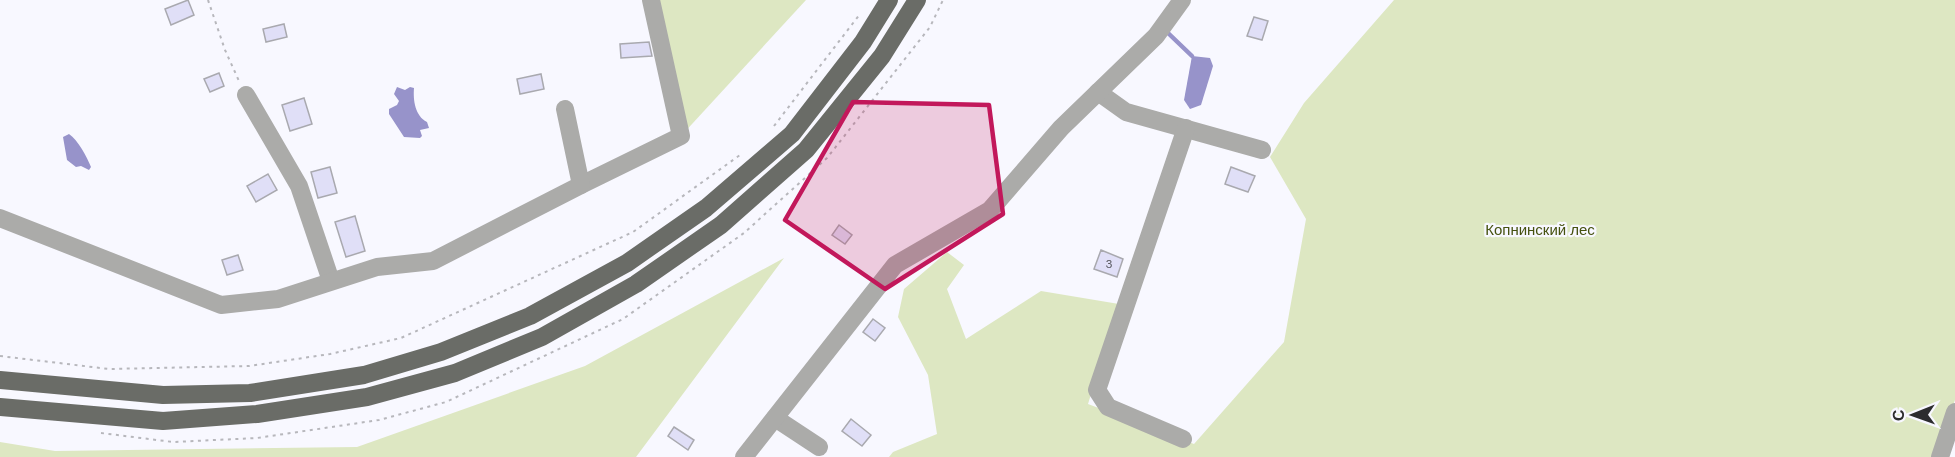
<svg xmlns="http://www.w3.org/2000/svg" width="1955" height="457" font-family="'DM Sans',sans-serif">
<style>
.green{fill:#dde7c2}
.water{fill:#9793ca}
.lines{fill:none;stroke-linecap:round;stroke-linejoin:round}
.stream{stroke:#9793ca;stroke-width:4.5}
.building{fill:#e0dff7;stroke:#a9a9af;stroke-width:1.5}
.path{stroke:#b7b7bc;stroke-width:2;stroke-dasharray:3 4.5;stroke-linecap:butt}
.minor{stroke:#ababa9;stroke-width:18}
.major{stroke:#6a6c67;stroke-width:18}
.marked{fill:#c2185b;fill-opacity:0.2;stroke:#c2185b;stroke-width:4.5;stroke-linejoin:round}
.labels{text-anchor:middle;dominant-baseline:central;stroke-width:4.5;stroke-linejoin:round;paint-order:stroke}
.number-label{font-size:12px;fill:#595960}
.park-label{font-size:15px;fill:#45510f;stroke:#f8f8ff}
</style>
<rect width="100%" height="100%" fill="#f8f8ff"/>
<!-- green -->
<g class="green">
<polygon points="651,0 806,0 681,136"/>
<polygon points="1394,0 1955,0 1955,400 1935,457 889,457 893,452 937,434 928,375 898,317 904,289 947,252 964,265 947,289 966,339 1041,291 1119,304 1088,404 1194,444 1284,342 1306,219 1270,157 1304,103"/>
<polygon points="784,258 636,457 0,457 0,442 55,451 357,447 585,366"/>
</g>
<!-- water -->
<g class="water">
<polygon points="1192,56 1210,58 1213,66 1201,105 1190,109 1184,100"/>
<path d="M 397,87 L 405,90 L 410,87 L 414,88 C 413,100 415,116 427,122 L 429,128 L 420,130 L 422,136 L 420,138 L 404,137 L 389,114 L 389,109 L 397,105 L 399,101 L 394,94 Z"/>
<path d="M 69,134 C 78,140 87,157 91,167 L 89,170 L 81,166 L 76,167 L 67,160 L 63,137 Z"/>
</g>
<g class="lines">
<!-- stream -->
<polyline class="stream" points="1168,33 1192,56"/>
</g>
<!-- building -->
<g class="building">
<polygon points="188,0 194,15 171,25 165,9"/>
<polygon points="1254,17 1268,21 1262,40 1247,36"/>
<polygon points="284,24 287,37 266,42 263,29"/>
<polygon points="649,42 652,56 621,58 620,44"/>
<polygon points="219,73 224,86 210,92 204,79"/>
<polygon points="541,74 544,89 520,94 517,79"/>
<polygon points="304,98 312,124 290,131 282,105"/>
<polygon points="330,167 337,193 318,198 311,172"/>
<polygon points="1231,167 1255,176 1248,192 1225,184"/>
<polygon points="268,174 277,190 256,202 247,186"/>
<polygon points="355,216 365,251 346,257 335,222"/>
<polygon points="839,225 852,235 845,244 832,235"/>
<polygon points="1101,250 1123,259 1117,277 1094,269"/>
<polygon points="238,255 243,270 227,275 222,260"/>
<polygon points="873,319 885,328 875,341 863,332"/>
<polygon points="851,419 871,435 862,446 842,431"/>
<polygon points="674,427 694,440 688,450 668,436"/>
</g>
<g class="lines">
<!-- path -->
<g class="path">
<polyline points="208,0 225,50 239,81"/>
<polyline points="774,126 860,14"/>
<polyline points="0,356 109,369 249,366 330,354 401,338 633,232 740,155"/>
<polyline points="101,433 173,442 257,438 379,420 446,402 623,319 744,233 827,158 930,27 943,0"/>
</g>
<!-- minor -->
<g class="minor">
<polyline points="1098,92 1126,112 1262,150"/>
<polyline points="246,95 299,186 331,281"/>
<polyline points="581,185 681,136 651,0"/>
<polyline points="0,218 221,305 278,299 377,267 433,261 581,185 565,109"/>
<polyline points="775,418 819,447"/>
<polyline points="1183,439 1108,407 1097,390 1186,128"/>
<polyline points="744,457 895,265 990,210 1061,128 1156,36 1182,0"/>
<polyline points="1940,457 1955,412"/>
</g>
<!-- major -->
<g class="major">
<polyline points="0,380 163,395 250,393 364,375 441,352 530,316 627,263 706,208 792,134 863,42 889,0"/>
<polyline points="0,407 163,421 257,414 367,397 455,373 542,337 636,284 721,225 806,150 882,56 917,0"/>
</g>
</g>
<!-- marked area -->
<path class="marked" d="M 853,102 L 989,105 L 1003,214 L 885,289 L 785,220 Z"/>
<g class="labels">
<!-- number labels -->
<g class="number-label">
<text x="1109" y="264">3</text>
</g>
<!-- park labels -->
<g class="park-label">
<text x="1540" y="230">Копнинский лес</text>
</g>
</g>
<!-- north arrow -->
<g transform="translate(1913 415) rotate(269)" stroke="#f8f8ff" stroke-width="4.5" paint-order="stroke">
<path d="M0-4.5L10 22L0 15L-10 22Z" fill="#2c2c2e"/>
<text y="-9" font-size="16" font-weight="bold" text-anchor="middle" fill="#2c2c2e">С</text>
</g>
</svg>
